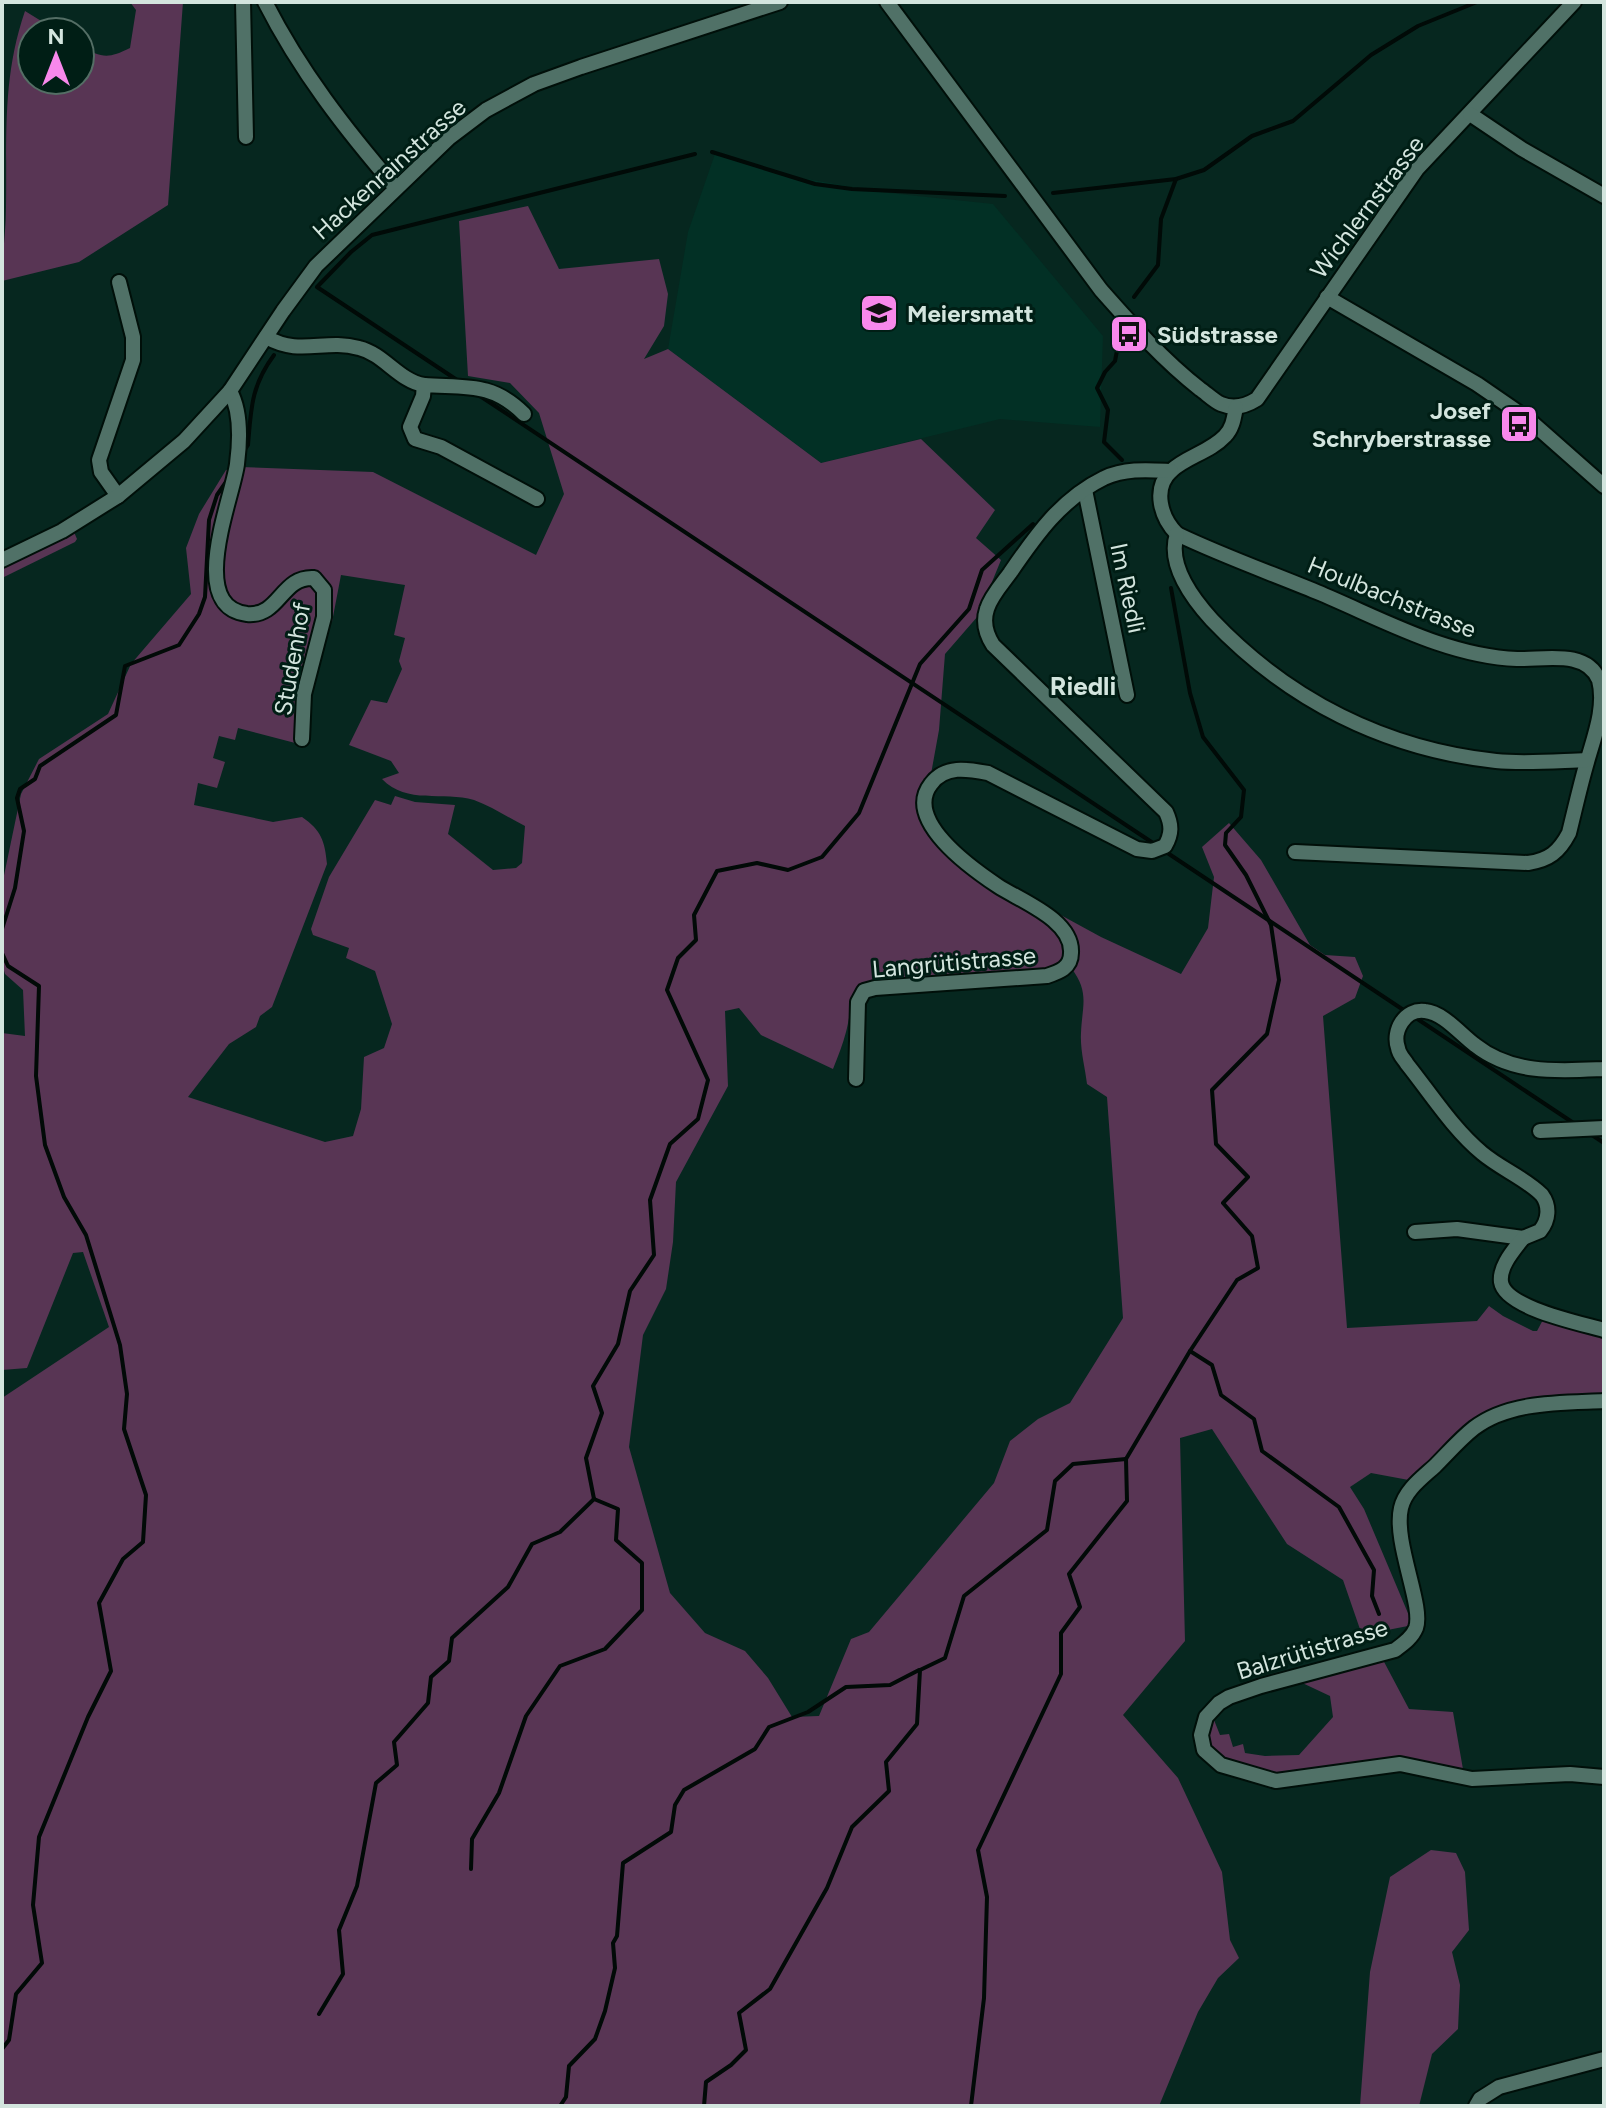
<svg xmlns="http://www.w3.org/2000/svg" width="1606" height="2108" font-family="Figtree,sans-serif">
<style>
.built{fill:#023025}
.green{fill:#583554}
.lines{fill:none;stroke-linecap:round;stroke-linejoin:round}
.stream{stroke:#010a07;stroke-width:4}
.minor-casing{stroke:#000f09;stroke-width:18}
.minor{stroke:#507167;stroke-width:14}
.labels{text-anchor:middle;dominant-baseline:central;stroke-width:6;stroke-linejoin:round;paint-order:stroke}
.street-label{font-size:24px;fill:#d3e5de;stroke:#001e15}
.poi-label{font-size:24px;font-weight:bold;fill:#d3e5de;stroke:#001e15;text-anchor:start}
.neighbourhood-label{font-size:26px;font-weight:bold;fill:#d3e5de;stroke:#001e15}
</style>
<rect width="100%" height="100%" fill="#06271f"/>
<!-- built -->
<polygon class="built" points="716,151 779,174 880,192 993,204 1103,336 1100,427 1000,419 821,463 668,349 688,232"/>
<!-- green -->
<g class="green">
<path d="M 130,2 L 183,2 L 168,205 L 79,262 L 2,281 C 2,256 6,232 6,207 C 7,137 2,78 25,11 L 59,32 L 32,32 L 32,80 L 80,80 L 80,46 C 102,58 108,59 130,48 L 136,10 Z"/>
<path d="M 528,206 L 559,269 L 659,259 L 668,294 L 664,326 L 644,359 L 668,349 L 821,463 L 921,439 L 995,510 L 976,538 L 1001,560 L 978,616 L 945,654 L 939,730 L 931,774 L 923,786 L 917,803 C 930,845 975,877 1011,898 C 1032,911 1057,921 1068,944 L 1065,961 L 1050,972 L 927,982 L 870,983 C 850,990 851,1014 846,1032 C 843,1044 838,1056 833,1069 L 761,1035 L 739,1008 L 725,1011 L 728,1086 L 676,1182 L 673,1242 L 666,1289 L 643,1335 L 629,1447 L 670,1593 L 705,1633 L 745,1651 L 768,1678 L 792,1717 L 819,1716 L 851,1639 L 869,1632 L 994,1483 L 1010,1441 L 1038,1419 L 1070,1403 L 1123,1318 L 1107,1097 L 1087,1084 C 1085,1067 1080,1050 1081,1033 C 1082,1006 1090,992 1071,968 C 1088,937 1056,918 1035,901 L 1101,937 L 1181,974 L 1208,928 L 1214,877 L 1202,847 L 1229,823 L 1261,860 L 1310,945 L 1325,955 L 1355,957 L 1363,976 L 1355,998 L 1323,1016 L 1347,1328 L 1477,1321 L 1489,1306 L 1503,1316 L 1533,1331 L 1537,1331 L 1545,1316 L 1604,1334 L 1604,1398 C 1565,1400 1509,1400 1476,1420 L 1414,1481 L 1371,1473 L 1350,1487 L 1364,1509 L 1413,1625 L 1362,1635 L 1343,1580 L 1287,1544 L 1212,1429 L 1180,1438 L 1185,1641 L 1123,1715 L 1178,1778 L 1222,1872 L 1230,1940 L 1239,1958 L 1218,1978 L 1198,2012 L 1159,2106 L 2,2106 L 2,1398 L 109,1327 L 83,1252 L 73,1253 L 27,1368 L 2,1370 L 2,1033 L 25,1036 L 23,990 L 5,974 L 2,964 L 2,885 L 21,794 L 39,759 L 108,714 L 131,664 L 191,594 L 186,548 L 199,514 L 226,470 L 233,468 C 232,481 226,492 223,504 C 217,527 213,550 214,573 C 214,589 218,601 230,611 C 270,640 278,588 303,582 C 310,581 314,584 319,589 L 321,611 L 299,703 L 297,716 L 299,744 L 238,728 L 235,740 L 219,736 L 213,758 L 225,762 L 217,788 L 198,783 L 194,805 L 273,822 L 302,817 C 321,830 325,841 327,864 L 272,1007 L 260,1016 L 256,1027 L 229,1044 L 188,1097 L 325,1142 L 353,1136 L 361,1109 L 364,1057 L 384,1048 L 392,1024 L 375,971 L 346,958 L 349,948 L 313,935 L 311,929 L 329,877 L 375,800 L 391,805 L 395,796 L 415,802 L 455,805 L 448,834 L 493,870 L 516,868 L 522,863 L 525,826 C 509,818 491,806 474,800 C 443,791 407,805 382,779 L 399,773 L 391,761 L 349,745 L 371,700 L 387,703 L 402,669 L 399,661 L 405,638 L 394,635 L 405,585 L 341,575 L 332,622 L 327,623 C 330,603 328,560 296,576 C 276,586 261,630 232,603 C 203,577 234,500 240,467 L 373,472 L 536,555 L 564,494 L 539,413 L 510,383 L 468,376 L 459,221 Z"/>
<polygon points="74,532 77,539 75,542 2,578 2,569"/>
<polygon points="1382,1658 1409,1709 1453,1712 1464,1775 1433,1768 1287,1779 1232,1766 1207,1745 1207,1722 1212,1715 1220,1735 1229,1734 1233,1747 1243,1744 1245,1753 1265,1756 1299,1755 1333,1717 1330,1696 1296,1680"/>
<polygon points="1431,1850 1456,1853 1465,1872 1469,1930 1452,1952 1460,1985 1458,2029 1432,2054 1419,2106 1360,2106 1370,1972 1390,1877"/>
</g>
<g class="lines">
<!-- stream -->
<g class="stream">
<polyline points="712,152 815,184 852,189 1005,196"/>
<polyline points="1053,193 1176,179 1204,170 1252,136 1293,121 1371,55 1418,26 1477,2"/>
<polyline points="1134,297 1158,265 1161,219 1176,179"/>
<polyline points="1120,335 1115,361 1105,372 1097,388 1108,410 1104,442 1122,460"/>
<polyline points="460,382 317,287 351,252 372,235 695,154"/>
<polyline points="480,396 1156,845"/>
<path d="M 244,451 L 248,445 C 251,409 251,386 274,355"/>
<polyline points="1163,850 1405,1011"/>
<polyline points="2,929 15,888 24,831 17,798 20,789 35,779 40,766 116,715 125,666 179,645 199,614 205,597 209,520 217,495 228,479"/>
<polyline points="2,953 8,966 39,986 36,1076 45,1145 64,1197 86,1235 120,1345 127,1394 124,1429 146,1495 143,1542 123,1559 99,1603 111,1671 88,1717 39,1837 33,1905 42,1963 16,1994 9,2040 2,2049"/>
<polyline points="1413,1016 1575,1124"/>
<polyline points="1589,1133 1604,1143"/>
<polyline points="1190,1351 1212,1365 1221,1395 1254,1419 1262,1451 1339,1507 1374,1570 1372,1596 1379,1614"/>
<polyline points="594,1499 586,1458 602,1413 593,1386 618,1344 630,1291 654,1255 650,1200 670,1144 698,1119 708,1080 667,990 678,958 696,940 694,915 717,871 757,863 788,870 822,857 859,813 920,664 969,609 982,570 1033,524"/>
<polyline points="471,1869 472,1839 499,1793 526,1716 560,1666 605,1649 642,1610 642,1563 616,1540 618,1509 594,1499"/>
<polyline points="319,2014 343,1974 339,1930 357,1886 376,1783 397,1765 394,1742 428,1703 431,1677 449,1661 452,1638 508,1587 532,1544 560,1532 594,1499"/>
<polyline points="560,2106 566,2097 569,2066 595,2039 605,2011 615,1968 613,1943 617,1936 623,1863 671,1832 675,1805 684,1790 755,1749 769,1727 808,1712 846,1687 890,1685 919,1670"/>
<polyline points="704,2106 706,2082 731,2065 746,2050 739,2013 770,1989 827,1888 852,1827 889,1791 886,1762 917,1724 920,1670 945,1658 964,1596 1047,1530 1055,1481 1073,1464 1126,1459"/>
<polyline points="971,2106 984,1998 987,1897 978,1850 1061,1674 1061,1633 1080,1607 1069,1574 1127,1501 1126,1459 1190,1351 1237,1280 1258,1268 1252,1236 1223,1203 1248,1177 1216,1144 1212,1090 1267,1034 1279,980 1271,925 1246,875 1225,845 1226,833 1241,817 1244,790 1203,737 1190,693 1171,588"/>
</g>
<defs>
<g id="minor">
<polyline points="243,2 246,137"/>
<path d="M 265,2 C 300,71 346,130 396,188"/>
<path d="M 887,2 L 1101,290 C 1132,325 1163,360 1200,389 C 1206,393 1214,401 1221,404 C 1233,409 1246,406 1257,399 L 1417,169 L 1574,2"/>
<polyline points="1470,114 1522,149 1604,196"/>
<polyline points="1327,297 1477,384 1528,419 1604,486"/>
<path d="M 266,337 C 301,357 324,338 359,348 C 384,354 399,381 424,385"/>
<path d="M 230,391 C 241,411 240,441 237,464 C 233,497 186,607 247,614 C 280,617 281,576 314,578 L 324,590 L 324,617 L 304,694 L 302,739"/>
<path d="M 1236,407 C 1234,417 1233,428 1225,436 C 1210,452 1185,457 1171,471 C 1152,489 1161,518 1177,534 C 1223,556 1271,573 1317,592 C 1382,619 1446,656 1517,659 C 1544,660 1586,649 1599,680 C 1606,707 1594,737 1587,762 C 1580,786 1575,809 1569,833 C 1559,852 1549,860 1528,863 L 1295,852"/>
<path d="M 524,414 C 492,382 466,388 424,385 L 423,396 L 410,427 L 415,439 L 441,447 L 537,499"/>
<polyline points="1085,490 1127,695"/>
<polyline points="118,496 101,472 99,460 133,360 133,337 119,282"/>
<path d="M 1177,534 C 1167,564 1192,598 1212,620 C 1288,700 1385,749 1496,761 C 1525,764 1557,761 1587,760"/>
<polyline points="2,560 62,531 118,496 184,441 230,391 283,311 316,266 449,138 486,110 534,84 581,67 780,2"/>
<path d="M 856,1079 L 858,1002 L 864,991 L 875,988 L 1047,976 C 1059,972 1071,968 1071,953 C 1073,920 1021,901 998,886 C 971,868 903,820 931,784 C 945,765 967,769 988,773 L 1137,849 L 1152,851 L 1165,846 C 1172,834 1172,825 1166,812 L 993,645 C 986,634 983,621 987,609 C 991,596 1002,584 1010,573 C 1036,535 1061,499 1104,478 C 1126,468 1148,470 1171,471"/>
<polyline points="1540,1131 1604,1128"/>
<path d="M 1415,1232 L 1457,1229 L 1523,1238 L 1540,1231 C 1549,1220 1550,1206 1542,1195 C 1525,1178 1501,1169 1482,1153 C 1453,1129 1431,1094 1407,1064 C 1404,1059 1399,1055 1398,1048 C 1392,1031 1405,1008 1425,1011 C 1444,1013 1460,1034 1475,1045 C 1513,1075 1559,1071 1604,1069"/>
<path d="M 1523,1238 C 1514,1250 1499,1266 1501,1282 C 1505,1308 1580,1323 1604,1330"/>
<path d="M 1604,1401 C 1562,1403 1509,1401 1474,1428 C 1460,1439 1448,1453 1435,1466 C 1422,1478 1405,1490 1401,1508 C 1393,1542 1424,1606 1416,1628 C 1412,1638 1403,1644 1395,1650 L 1261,1686 L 1229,1697 L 1219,1703 L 1206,1717 L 1201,1735 L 1204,1750 L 1221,1765 L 1276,1781 L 1400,1764 L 1472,1779 L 1570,1774 L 1604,1777"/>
<polyline points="1476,2106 1480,2099 1499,2087 1604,2059"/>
</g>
</defs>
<!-- minor casing -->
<use href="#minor" class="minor-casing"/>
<!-- minor -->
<use href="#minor" class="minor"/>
</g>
<!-- icons -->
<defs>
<symbol id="school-square" viewBox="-11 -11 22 22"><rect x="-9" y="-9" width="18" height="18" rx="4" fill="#f888eb" stroke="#001e15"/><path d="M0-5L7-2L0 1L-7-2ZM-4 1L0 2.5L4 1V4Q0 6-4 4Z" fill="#111"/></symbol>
<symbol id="bus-square" viewBox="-11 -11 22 22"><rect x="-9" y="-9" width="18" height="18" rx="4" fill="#f888eb" stroke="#001e15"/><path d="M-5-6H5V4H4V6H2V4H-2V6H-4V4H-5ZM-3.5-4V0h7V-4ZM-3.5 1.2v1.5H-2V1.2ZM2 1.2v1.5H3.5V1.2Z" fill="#111"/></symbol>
</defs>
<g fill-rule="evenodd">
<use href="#school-square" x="857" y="291" width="44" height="44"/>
<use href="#bus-square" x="1107" y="312" width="44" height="44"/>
<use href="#bus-square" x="1497" y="402" width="44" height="44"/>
</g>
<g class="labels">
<!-- street labels -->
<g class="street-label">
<text transform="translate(389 169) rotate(-42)">Hackenrainstrasse</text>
<text transform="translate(1367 207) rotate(-53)">Wichlernstrasse</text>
<text transform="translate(1128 588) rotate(78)">Im Riedli</text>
<text transform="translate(1392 597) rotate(22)">Houlbachstrasse</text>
<text transform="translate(292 659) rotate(-80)">Studenhof</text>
<text transform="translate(954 962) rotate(-5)">Langrütistrasse</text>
<text transform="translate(1312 1649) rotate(-17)">Balzrütistrasse</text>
</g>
<!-- poi labels -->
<g class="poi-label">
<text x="907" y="313">Meiersmatt</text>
<text x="1157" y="334">Südstrasse</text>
<text x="1491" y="410" text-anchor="end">Josef<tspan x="1491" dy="28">Schryberstrasse</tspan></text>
</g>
<!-- neighbourhood labels -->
<g class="neighbourhood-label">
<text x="1083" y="686">Riedli</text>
</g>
</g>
<!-- border -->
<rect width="1606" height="2108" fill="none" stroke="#d3e5de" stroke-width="8"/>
<!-- north arrow -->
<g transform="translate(56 56)"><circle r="38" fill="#001e15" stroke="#546e65" stroke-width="2"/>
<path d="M0-6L14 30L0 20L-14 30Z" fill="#f888eb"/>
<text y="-12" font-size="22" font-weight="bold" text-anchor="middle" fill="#d3e5de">N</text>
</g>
</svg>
